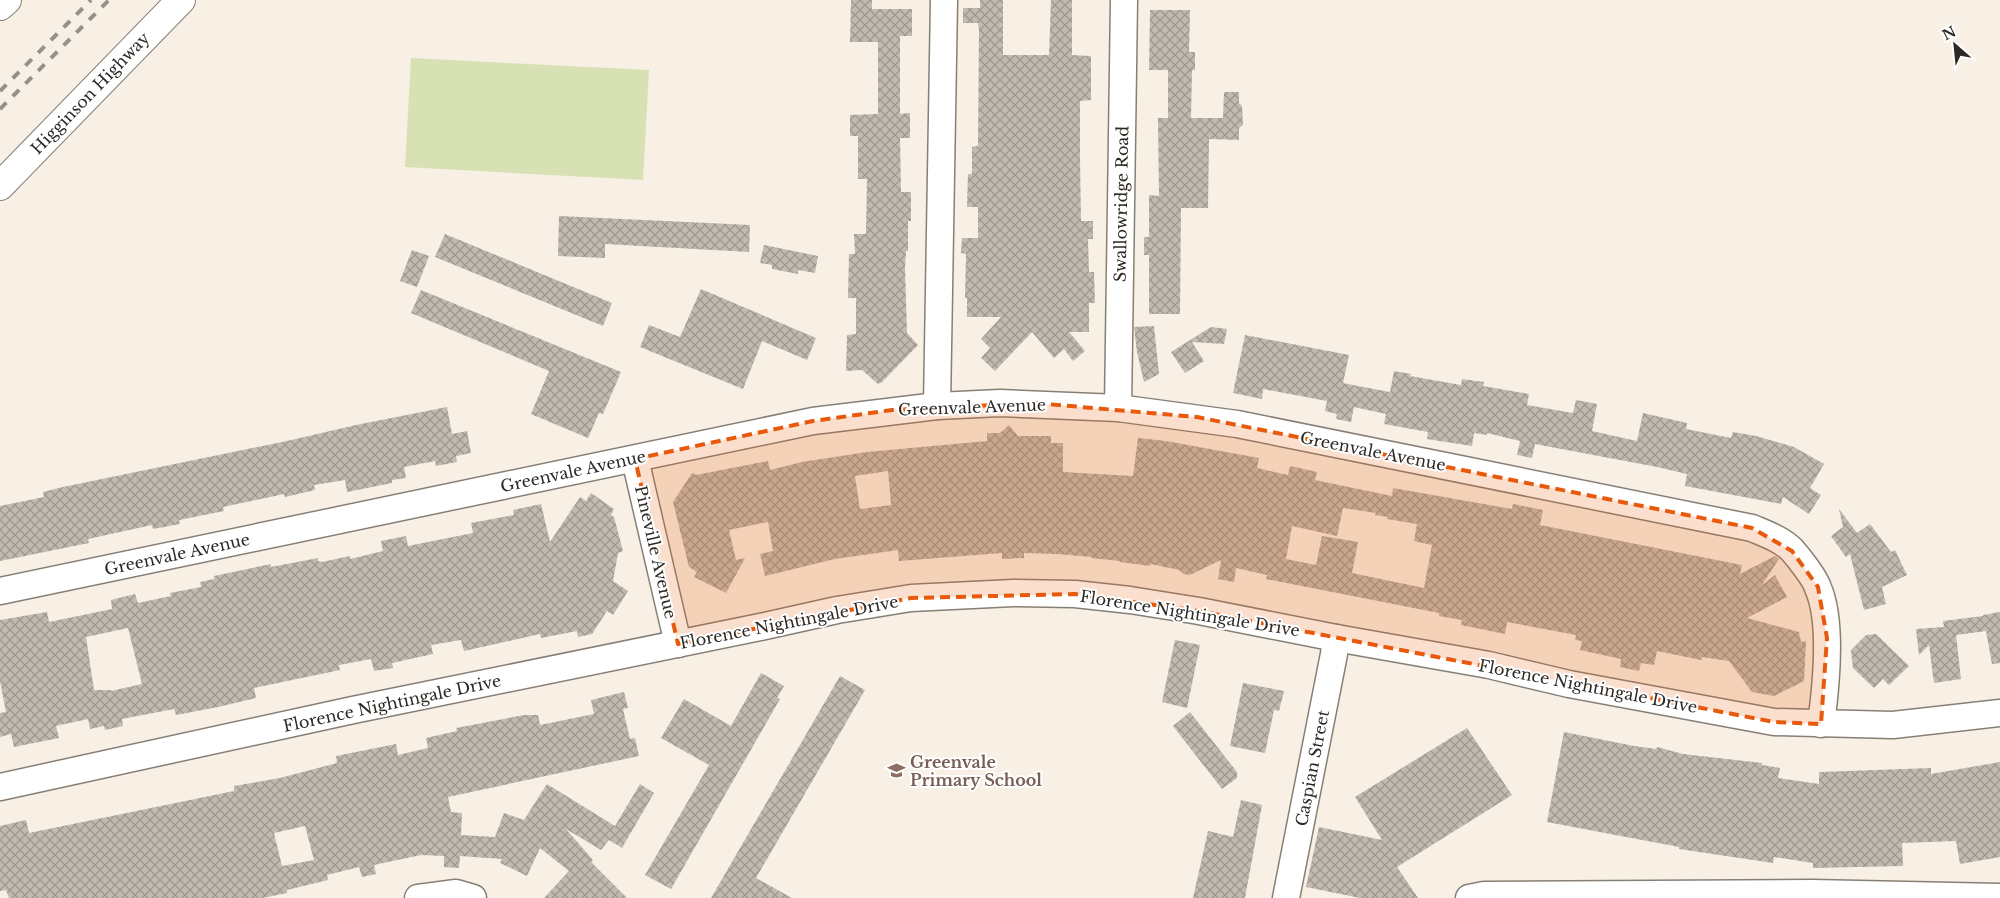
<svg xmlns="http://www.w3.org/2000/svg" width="2000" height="898" font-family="'Libre Baskerville',serif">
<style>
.pitch{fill:#d7e1b4}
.building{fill:url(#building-cross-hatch);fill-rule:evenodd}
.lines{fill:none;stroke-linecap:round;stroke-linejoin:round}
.minor-casing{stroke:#877f75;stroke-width:29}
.highway-casing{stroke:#877f75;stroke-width:30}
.minor{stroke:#fff;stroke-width:26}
.highway{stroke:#fff;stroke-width:28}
.rail{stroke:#969088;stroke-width:4;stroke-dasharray:9 9;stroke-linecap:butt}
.marked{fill:#e8590c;fill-opacity:0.2;stroke:#e8590c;stroke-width:4;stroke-dasharray:10 6;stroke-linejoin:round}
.labels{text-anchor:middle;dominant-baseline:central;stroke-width:4;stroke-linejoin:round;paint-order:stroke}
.street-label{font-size:16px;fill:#2d2a26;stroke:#fff}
.education-label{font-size:16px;font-weight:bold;fill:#785e54;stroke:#fff;text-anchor:start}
</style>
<defs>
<pattern id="building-cross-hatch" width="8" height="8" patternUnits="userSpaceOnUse" patternTransform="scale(1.25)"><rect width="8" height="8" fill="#c2baaf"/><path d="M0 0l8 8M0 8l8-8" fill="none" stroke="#9e978e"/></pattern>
</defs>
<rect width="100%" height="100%" fill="#f8f0e4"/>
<!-- pitch -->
<polygon class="pitch" points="411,58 649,70 643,180 405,167"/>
<!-- building -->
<g class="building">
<polygon points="851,0 872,0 872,9 912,9 912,36 900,36 900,114 910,113 910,138 900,138 901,192 911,192 911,221 908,221 908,251 906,251 905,267 907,333 918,345 882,382 878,384 862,370 846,371 847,335 856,334 856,298 848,298 849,254 855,254 854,234 866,234 867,179 858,179 858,136 850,136 850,115 878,114 878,42 850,42"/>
<polygon points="980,0 1003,0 1003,55 1049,55 1051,0 1072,0 1072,55 1091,56 1091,100 1080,101 1080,160 1081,221 1093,221 1093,239 1088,239 1089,272 1094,272 1095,303 1089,303 1089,332 1069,332 1085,351 1073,361 1064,349 1054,358 1032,332 995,371 981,358 990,348 981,339 1001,317 967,317 967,298 965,298 966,254 961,253 962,238 978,238 978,207 967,207 968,174 972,174 972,147 978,146 979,30 978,23 963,23 963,8 980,8"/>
<polygon points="1150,10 1190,10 1189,52 1195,52 1195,70 1192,70 1191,118 1223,118 1224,92 1239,92 1239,103 1242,106 1243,125 1239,128 1239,140 1209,139 1208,208 1181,208 1180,314 1149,314 1149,255 1144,255 1144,237 1149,237 1149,195 1159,196 1158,118 1168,118 1168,70 1149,70"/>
<polygon points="559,216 750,225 749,252 605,244 605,258 558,256"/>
<polygon points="445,234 612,303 603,326 435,257"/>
<polygon points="764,245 818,256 815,273 798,270 798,274 772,269 772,265 760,263"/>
<polygon points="412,250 429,256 417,287 400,281"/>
<polygon points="701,289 816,338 807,360 762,341 743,389 640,347 649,325 680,337"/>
<polygon points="421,290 621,372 603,414 599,413 588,438 531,414 549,371 411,313"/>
<polygon points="1154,326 1159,374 1144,382 1137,352 1134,327"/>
<polygon points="1211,327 1227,329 1224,344 1192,342 1204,361 1185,373 1171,352"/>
<polygon points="1245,335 1349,355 1343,383 1358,386 1390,392 1394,371 1411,374 1410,376 1461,385 1462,379 1484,382 1483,386 1529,394 1527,405 1573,413 1576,400 1597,404 1592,431 1637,441 1643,413 1687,423 1686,429 1731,438 1733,432 1756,436 1794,447 1824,464 1810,488 1821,495 1809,514 1783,497 1781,504 1685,486 1687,474 1657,467 1535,444 1532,458 1517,455 1520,441 1487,433 1487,435 1474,433 1472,446 1427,439 1428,432 1384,424 1386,414 1354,407 1351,422 1336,419 1337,414 1325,411 1327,401 1263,389 1262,399 1233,393"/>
<polygon points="447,407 452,434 467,431 471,453 456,456 457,462 436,466 435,461 404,467 406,478 392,480 392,483 347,492 345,480 314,485 315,490 285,497 284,494 223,507 224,511 179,520 180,524 153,529 152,525 88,539 89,543 0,561 0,506 44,497 43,492 63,487 287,441 356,425"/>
<path d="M 1009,425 L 1018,436 L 1051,436 L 1051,443 L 1063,443 L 1063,472 L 1133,476 L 1138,438 L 1166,441 L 1259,458 L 1257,468 L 1288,475 L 1290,466 L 1317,472 L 1315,480 L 1392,496 L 1393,488 L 1512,509 L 1513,504 L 1543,510 L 1540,525 L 1742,565 L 1740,574 L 1775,556 L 1779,559 L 1762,585 L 1775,575 L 1787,597 L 1747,618 L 1799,632 L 1801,642 L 1806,641 L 1804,681 L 1774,696 L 1752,692 L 1729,661 L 1702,657 L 1701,660 L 1657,651 L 1654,665 L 1641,663 L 1639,671 L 1620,667 L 1621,659 L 1580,650 L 1582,641 L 1575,640 L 1576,635 L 1507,622 L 1505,634 L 1461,625 L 1462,620 L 1439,616 L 1439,613 L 1266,579 L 1267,575 L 1236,568 L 1234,582 L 1218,579 L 1221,560 L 1190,575 L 1184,574 L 1179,570 L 1151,564 L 1150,566 L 1120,562 L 1120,561 L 1091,558 L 1092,557 L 1057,554 L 1024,553 L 1024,558 L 1002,559 L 1002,553 L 899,561 L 898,550 L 835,559 L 765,576 L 760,554 L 773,551 L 768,522 L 729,530 L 736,560 L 745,558 L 726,593 L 694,577 L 697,572 L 689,567 L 673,502 L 692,473 L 696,475 L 768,461 L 770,470 L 802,462 L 867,452 L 987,441 L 987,433 L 1000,433 ZM 888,471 L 891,505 L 860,509 L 855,476 ZM 1343,508 L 1376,513 L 1375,515 L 1388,517 L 1387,519 L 1417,524 L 1414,541 L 1432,545 L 1424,588 L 1352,573 L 1358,542 L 1322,536 L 1316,565 L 1286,559 L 1292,526 L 1337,536 Z"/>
<path d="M 591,493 L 614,509 L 611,515 L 614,517 L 623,551 L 618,553 L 613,581 L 628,591 L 613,615 L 607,611 L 592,634 L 578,637 L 577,631 L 541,638 L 540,634 L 464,651 L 461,640 L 431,645 L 433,654 L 392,663 L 393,668 L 374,671 L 371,659 L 339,665 L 340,670 L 254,688 L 256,698 L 218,707 L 176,715 L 174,709 L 122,719 L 123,726 L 105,730 L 104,726 L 90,729 L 88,719 L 56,726 L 59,738 L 14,747 L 11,734 L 0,737 L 0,713 L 6,712 L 0,681 L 0,620 L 47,612 L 49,622 L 112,609 L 111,600 L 135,594 L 138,603 L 171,596 L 170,593 L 201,587 L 200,582 L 214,579 L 214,576 L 271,564 L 271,567 L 318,558 L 318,561 L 322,562 L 350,556 L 350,559 L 383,551 L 381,541 L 406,536 L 408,546 L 473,533 L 471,523 L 514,515 L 513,510 L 541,504 L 550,542 L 580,497 L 586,501 ZM 128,628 L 142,684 L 111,691 L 111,690 L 94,690 L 86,637 Z"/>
<polygon points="1839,509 1857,533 1870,524 1891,552 1895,550 1907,575 1882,587 1886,604 1864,610 1850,554 1846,557 1831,536 1843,527"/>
<polygon points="2000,612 2000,663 1992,664 1986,631 1956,635 1961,679 1934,683 1929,645 1919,655 1916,629 1944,627 1943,621 1983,616 1983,615"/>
<polygon points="1876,634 1909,666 1889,685 1883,679 1874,688 1853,668 1851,650 1866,635"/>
<polygon points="1175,640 1200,645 1187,708 1162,702"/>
<polygon points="761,673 784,686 777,698 780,699 671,889 645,875 709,765 661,738 684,699 731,726"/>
<polygon points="840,676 865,690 756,878 792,898 711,898"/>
<polygon points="1243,683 1284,691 1279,711 1274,710 1265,753 1230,746"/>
<path d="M 624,692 L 628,708 L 623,709 L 630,739 L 635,738 L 639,756 L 448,797 L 451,812 L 462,813 L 461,835 L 495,837 L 504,813 L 524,820 L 547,784 L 615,826 L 640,784 L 654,793 L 622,848 L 609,840 L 601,850 L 566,829 L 593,860 L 591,862 L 627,898 L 544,898 L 569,871 L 540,848 L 527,876 L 500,863 L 502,859 L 460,856 L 459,868 L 444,867 L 444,856 L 421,855 L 374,865 L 376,874 L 362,877 L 359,867 L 327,875 L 328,880 L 287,890 L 287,893 L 263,898 L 9,898 L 6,890 L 0,891 L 0,826 L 26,820 L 29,833 L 234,791 L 234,786 L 280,778 L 337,763 L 336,756 L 396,744 L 398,755 L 428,748 L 426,738 L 457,731 L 456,728 L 472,725 L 524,715 L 538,715 L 540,725 L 594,714 L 591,700 ZM 305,826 L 314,860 L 282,866 L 274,833 Z"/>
<polygon points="1190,712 1237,772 1237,778 1222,789 1173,726"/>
<polygon points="1467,728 1512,795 1397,867 1418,898 1360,898 1306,887 1319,827 1382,840 1355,797"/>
<polygon points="1564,732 1634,746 1656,749 1657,747 1683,754 1762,763 1762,765 1780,768 1778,778 1819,784 1819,772 1931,768 1931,774 2000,762 2000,857 1960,864 1956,841 1902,843 1903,866 1813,868 1813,863 1774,857 1773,863 1679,849 1679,847 1547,822"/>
<polygon points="1241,800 1262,805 1245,898 1193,898 1208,831 1233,837"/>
</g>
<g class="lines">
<defs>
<g id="minor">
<polyline points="937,406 944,0"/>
<polyline points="1118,408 1124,0"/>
<polyline points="635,459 678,644"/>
<path d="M 0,591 L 813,421 L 937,406 L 1000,403 L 1118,408 L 1237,424 L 1752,528 C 1766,534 1781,539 1792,550 C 1799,558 1815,578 1818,588 C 1833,622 1826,687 1821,724"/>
<polyline points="0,787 353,710 765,626 837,610 911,598 1013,593 1075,594 1130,600 1199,611 1336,638 1489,665 1569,684 1774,722 1893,725 2000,713"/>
<polyline points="418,898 456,893 473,898"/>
<polyline points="1286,898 1334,654 1336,638"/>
<polyline points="1469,898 1484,895 1812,893 2000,897"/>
</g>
<g id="highway">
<polyline points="0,6 7,0"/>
<polyline points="0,186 181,0"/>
</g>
</defs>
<!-- minor casing -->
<use href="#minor" class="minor-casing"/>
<!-- highway casing -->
<use href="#highway" class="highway-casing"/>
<!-- minor -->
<use href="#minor" class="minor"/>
<!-- highway -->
<use href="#highway" class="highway"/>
<!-- rail -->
<g class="rail">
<polyline points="0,91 91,0"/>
<polyline points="0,109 109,0"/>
</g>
</g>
<!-- marked area -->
<path class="marked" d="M 1035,403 L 1197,417 L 1752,528 L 1792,551 L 1818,587 L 1827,638 L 1821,724 L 1774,722 L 1199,611 L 1075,594 L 911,598 L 678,644 L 635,459 L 813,421 L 892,410 Z"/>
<!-- icons -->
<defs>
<symbol id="school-bare" viewBox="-9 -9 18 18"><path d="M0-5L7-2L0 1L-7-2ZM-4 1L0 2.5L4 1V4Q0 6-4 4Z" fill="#8d6e63" stroke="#fff" stroke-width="2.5" paint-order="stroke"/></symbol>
</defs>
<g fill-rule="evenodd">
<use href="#school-bare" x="884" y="758" width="25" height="25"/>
</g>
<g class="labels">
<!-- street labels -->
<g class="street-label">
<text transform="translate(90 93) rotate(-46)">Higginson Highway</text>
<text transform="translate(1121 204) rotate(-89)">Swallowridge Road</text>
<text transform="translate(972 407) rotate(-2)">Greenvale Avenue</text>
<text transform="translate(1373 451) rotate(11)">Greenvale Avenue</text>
<text transform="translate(573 471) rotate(-12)">Greenvale Avenue</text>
<text transform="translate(656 552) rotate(77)">Pineville Avenue</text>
<text transform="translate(177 554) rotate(-12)">Greenvale Avenue</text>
<text transform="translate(1190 613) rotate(9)">Florence Nightingale Drive</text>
<text transform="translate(789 622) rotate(-11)">Florence Nightingale Drive</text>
<text transform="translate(1588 686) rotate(11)">Florence Nightingale Drive</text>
<text transform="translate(392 703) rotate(-12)">Florence Nightingale Drive</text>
<text transform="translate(1312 768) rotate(-79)">Caspian Street</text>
</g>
<!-- education labels -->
<g class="education-label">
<text x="910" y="762">Greenvale<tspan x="910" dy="18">Primary School</tspan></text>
</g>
</g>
<!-- north arrow -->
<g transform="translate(1955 45) rotate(333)" stroke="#ffffff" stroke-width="4" paint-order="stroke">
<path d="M0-4L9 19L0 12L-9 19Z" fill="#2d2a26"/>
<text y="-8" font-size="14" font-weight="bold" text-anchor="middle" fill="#2d2a26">N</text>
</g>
</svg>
